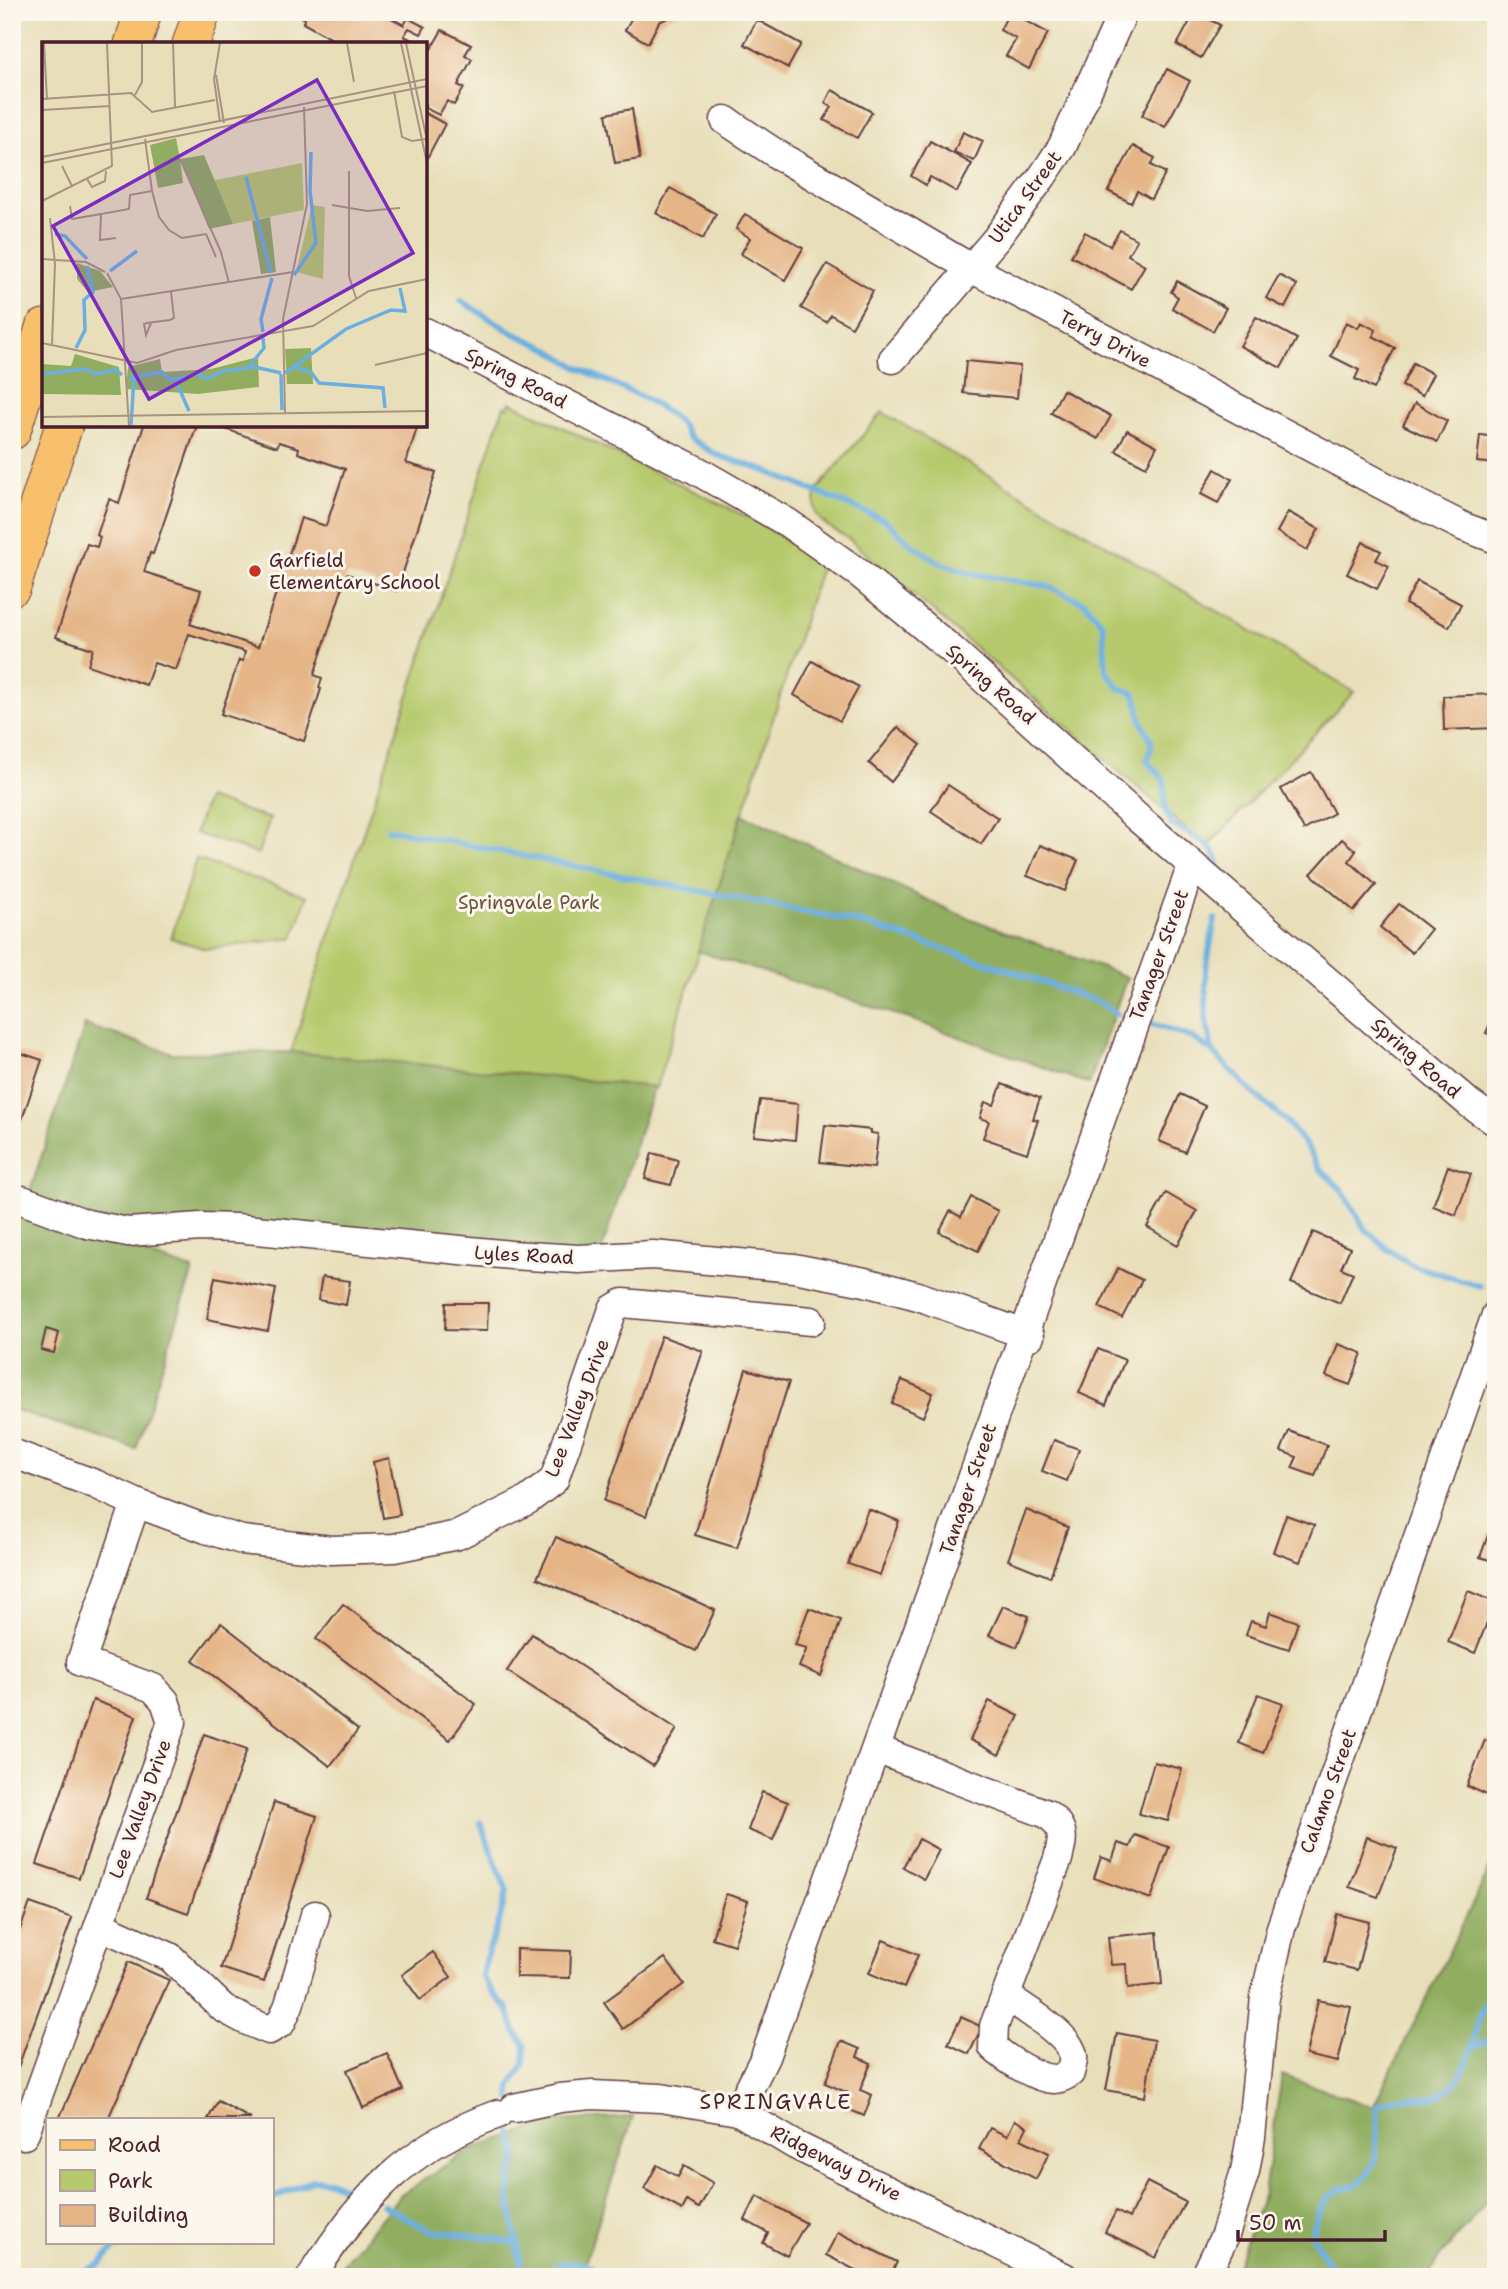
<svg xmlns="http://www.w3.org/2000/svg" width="1508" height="2289" font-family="'Shantell Sans',sans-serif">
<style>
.green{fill:#b6c96c;stroke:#80744c;stroke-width:2}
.forest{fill:#90ad60;stroke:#6d6646;stroke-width:2}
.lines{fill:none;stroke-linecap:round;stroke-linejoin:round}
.stream{stroke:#6bafe0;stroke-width:6}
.building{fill:#e5b587}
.minor-casing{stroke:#623c40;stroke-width:31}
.major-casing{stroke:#623c40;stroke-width:39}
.minor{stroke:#fff;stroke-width:28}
.major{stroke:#f8bf6c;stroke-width:37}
.poi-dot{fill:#c8321e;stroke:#fbf7ec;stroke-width:2.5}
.labels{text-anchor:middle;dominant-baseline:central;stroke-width:6;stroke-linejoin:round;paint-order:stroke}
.street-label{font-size:19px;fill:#4a1f2b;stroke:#fbf7ec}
.poi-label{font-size:19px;fill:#4a1f2b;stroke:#fbf7ec;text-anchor:start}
.park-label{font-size:19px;fill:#6a523e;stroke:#fbf7ec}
.neighbourhood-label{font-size:21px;letter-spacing:2px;fill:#4a1f2b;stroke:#fbf7ec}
.inset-river{fill:none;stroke:#6bafe0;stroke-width:3.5}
.inset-road{fill:none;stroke:#a99281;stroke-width:2}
.view{fill:#7b2cbf;fill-opacity:0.15;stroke:#7b2cbf;stroke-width:3.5}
.inset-edge{fill:none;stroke:#4a1f2b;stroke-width:3.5}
</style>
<rect width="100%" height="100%" fill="#fbf7ec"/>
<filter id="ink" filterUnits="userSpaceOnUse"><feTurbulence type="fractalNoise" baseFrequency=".0143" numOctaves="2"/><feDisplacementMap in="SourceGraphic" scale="14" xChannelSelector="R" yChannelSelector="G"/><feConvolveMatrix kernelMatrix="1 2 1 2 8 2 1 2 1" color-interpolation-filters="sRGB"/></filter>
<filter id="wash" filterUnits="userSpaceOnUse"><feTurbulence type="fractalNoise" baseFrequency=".00686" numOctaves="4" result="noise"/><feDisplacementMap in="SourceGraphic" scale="28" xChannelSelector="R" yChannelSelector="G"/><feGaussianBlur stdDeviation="1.57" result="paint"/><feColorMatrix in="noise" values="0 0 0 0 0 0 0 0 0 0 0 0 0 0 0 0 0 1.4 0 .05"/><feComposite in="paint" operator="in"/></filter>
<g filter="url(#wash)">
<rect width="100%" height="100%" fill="#e8dfba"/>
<!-- green -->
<g class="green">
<polygon points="510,402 760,523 822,564 656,1088 287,1072 293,1052 291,1052 504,406 508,408"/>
<path d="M 882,412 L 1354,692 L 1207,847 L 849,539 C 827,525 808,521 817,490 Z"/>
<polygon points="207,798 270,819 258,854 195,833"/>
<polygon points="196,859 307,896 293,938 206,949 171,938"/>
</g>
<!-- forest -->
<g class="forest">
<polygon points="742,814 958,914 1127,977 1089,1084 910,1019 698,951"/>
<polygon points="85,1025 172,1053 291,1052 654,1087 598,1262 22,1213 193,1270 136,1449 12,1409 12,1196 27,1200"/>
<polygon points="1496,1856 1496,2191 1437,2260 1428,2277 1233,2277 1264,2193 1282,2075 1373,2107"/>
<polygon points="633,2117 580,2277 356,2277 340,2267 401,2195 472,2148 555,2121"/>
</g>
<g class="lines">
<!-- stream -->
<g class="stream">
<path d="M 461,301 L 515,334 L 545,347 L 577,367 L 646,399 L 671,415 L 682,425 L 688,437 L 717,455 L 763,470 L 885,520 L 911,544 L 940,563 L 974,574 L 1047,586 L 1085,603 L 1103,624 L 1106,671 L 1119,688 L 1134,693 C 1140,705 1138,712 1142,722 C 1150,743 1156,734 1147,761 L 1164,780 L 1165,809 L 1171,824 C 1189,835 1219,843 1218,868"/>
<polyline points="388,829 861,923 1006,969 1101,1003 1117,1014"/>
<polyline points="1152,1024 1193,1038 1212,1051 1252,1092 1285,1120 1305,1144 1319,1168 1341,1189 1365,1229 1390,1251 1414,1266 1480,1286"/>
<polyline points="1212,1051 1206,1016 1206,969 1215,919"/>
<polyline points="480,1822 507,1891 499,1922 485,1960 483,1978 495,1995 508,2009 515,2031 525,2046 524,2064 511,2085 511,2099"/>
<polyline points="1472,2048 1496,2037"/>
<path d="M 511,2114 L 511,2135 L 518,2154 L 512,2172 L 509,2194 L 521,2267 L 529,2275 C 555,2276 557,2254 591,2266 L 594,2277"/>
<polyline points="271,2199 313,2180 329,2181 353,2191"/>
<polyline points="383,2205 431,2231 491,2238 519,2244"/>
<polyline points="75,2277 100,2264 115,2248 134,2242"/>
<path d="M 1319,2277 L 1325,2270 L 1328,2262 L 1313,2237 L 1313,2226 L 1319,2211 L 1329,2197 L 1341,2189 L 1359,2184 L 1367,2175 L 1375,2161 L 1375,2147 L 1378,2129 L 1376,2107 C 1403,2088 1424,2106 1443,2093 C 1482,2068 1465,2021 1496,1990"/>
</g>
</g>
<g id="blocks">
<!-- building -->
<g class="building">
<polygon points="293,12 380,12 404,25 408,18 425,27 421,34 409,28 404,36 420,44 341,44 303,23 305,19"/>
<polygon points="635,12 680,12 659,22 648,43 625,30"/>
<polygon points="1009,12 1048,33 1029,69 1006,56 1016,39 1000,30"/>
<polygon points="1195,12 1220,25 1201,58 1177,45"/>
<polygon points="757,20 801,44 788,68 744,44"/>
<polygon points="442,30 471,45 465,55 472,59 458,85 464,88 454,105 447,101 439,115 425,108 425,46 431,49"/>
<polygon points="1167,69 1190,81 1165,127 1142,115"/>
<polygon points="832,90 872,112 857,138 824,120 832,107 825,103"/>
<polygon points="632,109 640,159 615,163 606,114"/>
<polygon points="425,113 445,124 425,162"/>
<polygon points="963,132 983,141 974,161 954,152"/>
<polygon points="930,141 972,164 957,192 930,177 926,185 911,176"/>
<polygon points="1133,146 1155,158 1151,165 1166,173 1151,199 1137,191 1131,203 1108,191"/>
<polygon points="670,188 716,214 703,239 656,213"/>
<polygon points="745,214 803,248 785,280 741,254 750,238 736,229"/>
<polygon points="1120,230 1137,240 1128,255 1145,265 1131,289 1071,256 1085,232 1110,246"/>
<polygon points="827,264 873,291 852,327 831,315 826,322 801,308"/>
<polygon points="1279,275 1297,285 1285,308 1266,298"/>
<polygon points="1177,281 1226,308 1213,331 1172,308 1178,297 1171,292"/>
<polygon points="1256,317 1297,339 1281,368 1240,346"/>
<polygon points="1346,322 1358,328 1361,322 1376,330 1373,336 1395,348 1374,389 1355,379 1359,370 1331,356"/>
<polygon points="966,361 1020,366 1017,398 963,393"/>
<polygon points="1413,363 1433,374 1422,396 1402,386"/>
<polygon points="1063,390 1111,416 1098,439 1051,413"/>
<polygon points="1415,403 1447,421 1437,442 1403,425"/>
<polygon points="144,425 197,425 153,554 150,553 144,572 201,590 190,624 258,647 301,518 326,526 345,469 298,453 299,448 279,442 277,447 214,425 408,425 417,428 406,463 436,472 397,591 347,574 314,675 322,678 319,688 321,689 304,741 221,714 239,660 243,661 245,652 189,634 176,670 154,663 146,685 88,665 93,649 56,637 87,544 97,547 100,537 97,535 109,499 119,503"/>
<polygon points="1127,430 1157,446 1146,467 1116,451"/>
<polygon points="1480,435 1496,437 1496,464 1477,462"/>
<polygon points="1215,469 1232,479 1218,503 1201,494"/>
<polygon points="1288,512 1319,529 1307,550 1277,532"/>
<polygon points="1363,542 1381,551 1376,560 1389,566 1377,589 1347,574"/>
<polygon points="1417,581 1461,604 1449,627 1405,604"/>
<polygon points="812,661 859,687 840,721 794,695"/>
<polygon points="1496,694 1496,728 1444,730 1443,696"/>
<polygon points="898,727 921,745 891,782 869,763"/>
<polygon points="1311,772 1334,813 1304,830 1281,789"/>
<polygon points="948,785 998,818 981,844 931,811"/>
<polygon points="1342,839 1356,851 1349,861 1376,885 1354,911 1311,874"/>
<polygon points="1040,845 1078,860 1065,891 1027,876"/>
<polygon points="1399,904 1431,929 1412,953 1380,927"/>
<polygon points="1496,1010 1496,1037 1486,1033"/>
<polygon points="12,1050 42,1060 19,1128 12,1126"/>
<polygon points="1002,1084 1040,1098 1033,1119 1038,1120 1027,1153 983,1138 989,1121 980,1118 985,1102 994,1105"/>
<polygon points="1180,1094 1205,1106 1185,1152 1159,1141"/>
<polygon points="760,1100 798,1104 795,1140 754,1136"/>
<polygon points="825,1125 871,1130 871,1133 878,1134 874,1168 820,1162"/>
<polygon points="652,1153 678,1160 671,1185 645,1179"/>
<polygon points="1448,1166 1471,1174 1456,1215 1433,1206"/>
<polygon points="1166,1193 1197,1211 1178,1245 1147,1227"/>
<polygon points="971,1197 998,1211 978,1251 939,1232 950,1211 961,1217"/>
<polygon points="1313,1232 1350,1248 1341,1268 1353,1273 1340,1303 1291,1283"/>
<polygon points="1118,1268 1142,1280 1122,1318 1099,1307"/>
<polygon points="215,1277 276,1289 268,1331 207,1319"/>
<polygon points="322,1277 350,1281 346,1305 318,1300"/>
<polygon points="446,1303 488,1303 487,1331 445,1330"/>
<polygon points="46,1329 59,1333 54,1353 41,1350"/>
<polygon points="661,1336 703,1351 646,1516 604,1501"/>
<polygon points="1338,1344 1362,1353 1350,1385 1326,1376"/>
<polygon points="1098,1349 1125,1360 1106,1405 1079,1393"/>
<polygon points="746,1369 789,1382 737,1548 695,1535"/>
<polygon points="902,1380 933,1393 923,1417 892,1403"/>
<polygon points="1289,1431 1327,1445 1315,1476 1292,1468 1297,1457 1281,1451"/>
<polygon points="1054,1440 1079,1449 1067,1481 1042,1471"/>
<polygon points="389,1458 400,1515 383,1518 373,1462"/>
<polygon points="868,1509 899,1521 880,1575 848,1564"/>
<polygon points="1026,1510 1068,1527 1050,1577 1008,1560"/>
<polygon points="1496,1514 1496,1562 1480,1557"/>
<polygon points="1286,1515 1314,1525 1300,1562 1273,1552"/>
<polygon points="556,1537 715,1610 696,1651 537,1578"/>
<polygon points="1468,1591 1495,1602 1475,1653 1448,1642"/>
<polygon points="343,1604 476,1704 450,1740 316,1639"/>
<polygon points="1003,1606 1029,1616 1017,1647 989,1635"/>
<polygon points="809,1608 841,1620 821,1676 799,1667 807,1648 795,1645"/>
<polygon points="1270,1612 1298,1622 1289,1649 1246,1635 1251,1621 1266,1626"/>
<polygon points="221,1623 358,1730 330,1766 193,1660"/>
<polygon points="532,1634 677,1729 653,1766 507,1671"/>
<polygon points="1258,1694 1283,1703 1263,1753 1239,1743"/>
<polygon points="93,1700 136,1716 79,1878 37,1864"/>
<polygon points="989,1701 1019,1716 999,1755 970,1740"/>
<polygon points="204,1734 247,1749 188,1913 146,1898"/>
<polygon points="1485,1740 1496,1744 1496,1777 1489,1796 1467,1786"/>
<polygon points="1154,1762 1182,1769 1168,1821 1139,1814"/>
<polygon points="762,1792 788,1802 773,1840 748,1830"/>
<polygon points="274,1802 317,1816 264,1982 221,1968"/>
<polygon points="1135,1835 1169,1847 1151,1899 1094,1878 1101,1857 1112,1861 1118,1843 1130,1847"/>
<polygon points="1367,1837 1397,1848 1378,1897 1349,1887"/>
<polygon points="919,1839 939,1850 924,1879 903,1867"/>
<polygon points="726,1894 748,1901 734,1945 712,1938"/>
<polygon points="30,1903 72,1918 13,2081 12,1951"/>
<polygon points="1337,1914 1369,1922 1357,1970 1325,1962"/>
<polygon points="1157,1932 1162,1984 1128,1988 1126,1964 1111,1965 1108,1937"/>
<polygon points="883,1940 918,1955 904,1988 869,1973"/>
<polygon points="516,1949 571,1951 570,1978 516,1977"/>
<polygon points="433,1952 451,1977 420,2000 402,1975"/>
<polygon points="665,1958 684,1984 623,2029 604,2002"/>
<polygon points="128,1962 169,1980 108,2119 59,2119"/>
<polygon points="1318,2000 1351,2007 1338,2062 1306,2055"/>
<polygon points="961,2017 982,2027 969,2054 948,2044"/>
<polygon points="1117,2033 1154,2040 1145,2097 1106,2090"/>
<polygon points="841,2041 860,2049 857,2057 871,2063 860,2090 872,2095 864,2116 843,2107 848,2093 825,2083"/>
<polygon points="387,2053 403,2090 363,2108 347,2070"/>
<polygon points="218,2101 251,2119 208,2119"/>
<polygon points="1015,2120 1027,2127 1021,2139 1049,2153 1036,2179 979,2149 990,2128 1007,2136"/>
<polygon points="657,2165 678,2177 684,2166 713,2183 699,2208 687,2201 682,2210 644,2189"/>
<polygon points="1147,2182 1185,2202 1156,2258 1105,2232 1116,2211 1129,2218"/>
<polygon points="757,2196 806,2223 787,2256 763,2243 768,2233 745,2220"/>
<polygon points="838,2232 897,2262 890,2277 869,2277 826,2255"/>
</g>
</g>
</g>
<g filter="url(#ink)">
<use href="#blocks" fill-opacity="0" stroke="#623c40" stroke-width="2"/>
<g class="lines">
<defs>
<g id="minor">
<polyline points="725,120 778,155 971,268 1424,507 1464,527 1496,539"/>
<polyline points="425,332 696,470 788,523 860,574 951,649 1140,820 1470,1104 1496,1122"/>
<polyline points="893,359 996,239 1042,177 1062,147 1123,12"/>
<polyline points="22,1200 87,1224 128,1232 201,1227 236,1228 511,1255 579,1259 653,1255 794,1268 865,1282 918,1296 1030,1336"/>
<polyline points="12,1453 95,1484 136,1503 81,1662 153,1688 165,1701 172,1722 99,1925 170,1957 223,2008 245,2020 269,2030 281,2023 289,2005 315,1915"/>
<polyline points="136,1503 206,1529 242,1540 331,1550 394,1548 458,1535 528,1500 554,1480 613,1309 623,1303 811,1321"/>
<path d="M 876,1749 L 1047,1814 C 1066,1828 1063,1839 1058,1859 L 994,2026 L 993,2047 C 1006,2059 1037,2079 1054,2079 C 1061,2079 1065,2076 1070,2073 C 1071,2068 1074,2061 1073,2056 C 1070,2034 1024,2009 1007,1996"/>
<polyline points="514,2108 560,2098 592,2095 661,2098 738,2111 795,2145 1064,2277"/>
<polyline points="738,2111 765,2057 1192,865"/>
<polyline points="12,2131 24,2135 99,1925"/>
<path d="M 311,2277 C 363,2196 406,2147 498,2114"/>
<polyline points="1205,2277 1225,2235 1245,2171 1251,2137 1265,1997 1281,1928 1496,1315"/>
</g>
<g id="major">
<polyline points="133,44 143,12"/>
<polyline points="191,44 202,12"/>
<polyline points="12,431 44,328"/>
<polyline points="12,587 64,425"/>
</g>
</defs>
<!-- minor casing -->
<use href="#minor" class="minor-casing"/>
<!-- major casing -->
<use href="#major" class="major-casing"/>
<!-- minor -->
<use href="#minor" class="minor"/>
<!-- major -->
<use href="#major" class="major"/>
</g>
</g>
<!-- markers -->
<circle class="poi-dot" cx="255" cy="571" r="7"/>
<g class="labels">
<!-- street labels -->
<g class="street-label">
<text transform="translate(1025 197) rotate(-54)">Utica Street</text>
<text transform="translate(1105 339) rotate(28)">Terry Drive</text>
<text transform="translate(516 378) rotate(27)">Spring Road</text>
<text transform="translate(991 684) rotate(41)">Spring Road</text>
<text transform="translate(1159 955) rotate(-70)">Tanager Street</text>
<text transform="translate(1416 1058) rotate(41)">Spring Road</text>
<text transform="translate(524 1255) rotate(3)">Lyles Road</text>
<text transform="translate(577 1408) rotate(-69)">Lee Valley Drive</text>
<text transform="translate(968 1489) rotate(-71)">Tanager Street</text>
<text transform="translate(1328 1791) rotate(-70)">Calamo Street</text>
<text transform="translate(140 1809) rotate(-70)">Lee Valley Drive</text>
<text transform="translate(836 2163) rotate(27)">Ridgeway Drive</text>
</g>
<!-- poi labels -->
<g class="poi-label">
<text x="269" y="560">Garfield<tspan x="269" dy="22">Elementary School</tspan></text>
</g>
<!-- park labels -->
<g class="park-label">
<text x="529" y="902">Springvale Park</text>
</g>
<!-- neighbourhood labels -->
<g class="neighbourhood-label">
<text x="776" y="2102">SPRINGVALE</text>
</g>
</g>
<!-- overview -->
<g transform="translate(42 42)">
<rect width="385" height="385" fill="#e8dfba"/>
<path d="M 260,121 L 262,168 L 191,182 L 169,139 ZM 270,163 L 283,165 L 281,237 L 254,230 Z" fill="#b6c96c"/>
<path d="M 134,96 L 138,117 L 162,113 L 191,182 L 167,187 L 138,117 L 141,141 L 116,146 L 108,103 ZM 228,175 L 234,230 L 219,232 L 210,179 ZM 35,221 L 58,229 L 71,245 L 46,250 L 35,237 ZM 269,306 L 271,342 L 245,342 L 243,307 ZM 33,312 L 77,325 L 79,353 L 0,352 L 0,322 L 29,324 ZM 216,315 L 217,345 L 156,352 L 84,347 L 86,325 L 118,317 L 120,330 L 169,327 Z" fill="#90ad60"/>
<path class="inset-river" d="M 204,135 L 229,231M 13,192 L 23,194 L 45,217M 68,229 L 95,209M 252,233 L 274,201 L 268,149 L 269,110M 221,290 L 219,277 L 230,236M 34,306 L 43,288 L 42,258 L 51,250 L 45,224M 253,325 L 269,330 L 277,341 L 341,346 L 343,366M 206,326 L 222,306 L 221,296M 243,331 L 304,287 L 349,268 L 363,269 L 358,246M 0,332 L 44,327 L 54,332 L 74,328 L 80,333M 239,332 L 240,368M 87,336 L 120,330 L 128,338 L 156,332 L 165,337 L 182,329 L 213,325 L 239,331M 134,339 L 147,369M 89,383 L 92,336"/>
<path class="inset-road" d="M 2,1 L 5,58M 131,1 L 133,65M 305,1 L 312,40M 359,1 L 385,121M 364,1 L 385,98M 174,33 L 182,81M 352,49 L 360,95 L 370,99 L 384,97M 93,53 L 100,40 L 100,1M 0,57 L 89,51 L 110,70 L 173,58M 0,68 L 68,64M 178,80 L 172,37 L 178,1M 0,115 L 385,37M 138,117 L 179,210 L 187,241M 0,121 L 385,44M 20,124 L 30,144M 307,129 L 307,234 L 314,256M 45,137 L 50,145 L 63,139 L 64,129M 110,149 L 117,175 L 127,188 L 140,196 L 164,192 L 174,215M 0,159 L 70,124 L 65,1M 290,163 L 325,169 L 358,166M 28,164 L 30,177 L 59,172M 8,176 L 13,222 L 10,302M 74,196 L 58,198 L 59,172 L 87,167 L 88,153 L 110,149 L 103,97M 0,217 L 44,220 L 63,230M 65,231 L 79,257 L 87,384M 79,257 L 251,230M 109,281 L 104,293 L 102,282 L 105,281 L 128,278 L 132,276 L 129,250M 0,301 L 95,321 L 134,308 L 271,284 L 327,249 L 385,237M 333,323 L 385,311M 243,371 L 241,277 L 265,162 L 262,65M 0,375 L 385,369"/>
<path class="view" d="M 275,38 L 371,211 L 107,357 L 11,184 Z"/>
<rect width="385" height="385" class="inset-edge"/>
</g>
<!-- margin -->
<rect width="1508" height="2289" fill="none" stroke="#fbf7ec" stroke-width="42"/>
<!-- legend -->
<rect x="46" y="2118" width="228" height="126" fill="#fbf7ec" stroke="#b4a19f" stroke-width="2"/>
<rect x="60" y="2140" width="35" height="10" fill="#f8bf6c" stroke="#b4a19f" stroke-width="2"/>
<text x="108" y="2152" font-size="21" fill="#4a1f2b">Road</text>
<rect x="60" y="2170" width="35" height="21" fill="#b6c96c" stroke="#b4a19f" stroke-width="2"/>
<text x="108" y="2188" font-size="21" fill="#4a1f2b">Park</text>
<rect x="60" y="2205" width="35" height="21" fill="#e5b587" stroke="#b4a19f" stroke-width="2"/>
<text x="108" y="2222" font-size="21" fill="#4a1f2b">Building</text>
<!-- scale -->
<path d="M1238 2230v10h147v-10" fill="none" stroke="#4a1f2b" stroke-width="3.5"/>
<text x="1249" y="2230" font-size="21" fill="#4a1f2b" stroke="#fbf7ec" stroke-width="5" paint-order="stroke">50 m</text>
</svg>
